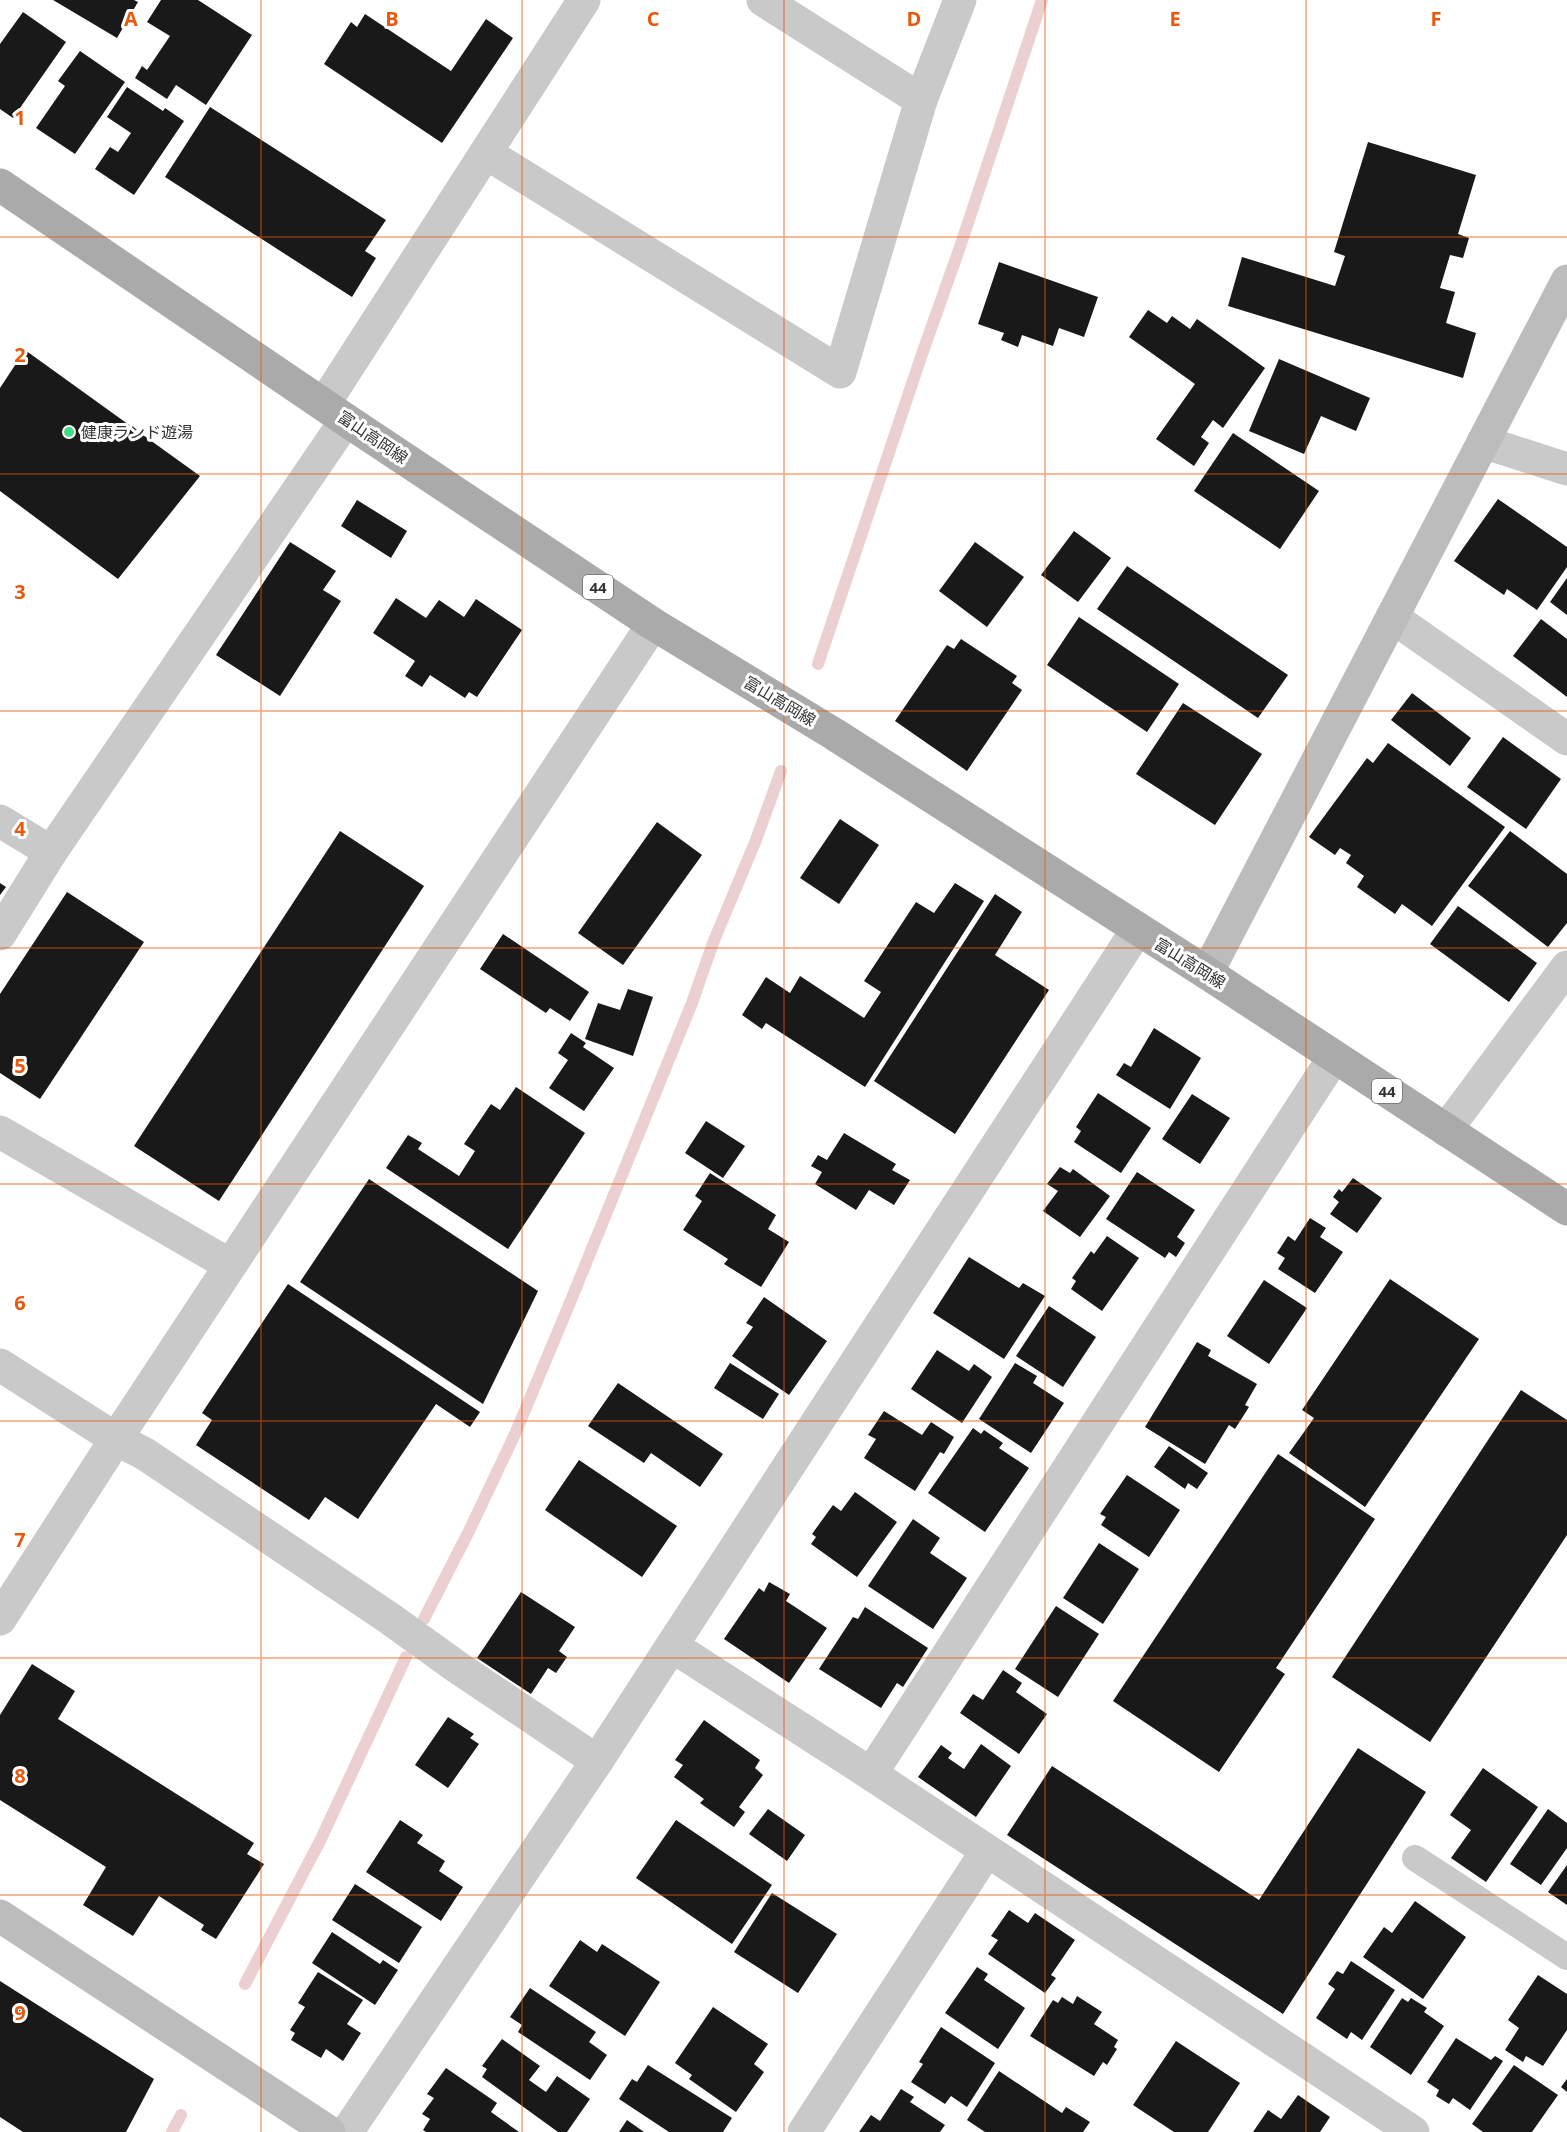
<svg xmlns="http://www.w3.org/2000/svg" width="1567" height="2132" font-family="'Open Sans','Noto Sans JP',sans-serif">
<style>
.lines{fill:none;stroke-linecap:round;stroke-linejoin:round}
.stream{stroke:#eccfd1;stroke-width:12}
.building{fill:#191919}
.lane{stroke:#c9c9c9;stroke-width:26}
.street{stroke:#c9c9c9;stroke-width:33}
.secondary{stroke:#bcbcbc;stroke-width:33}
.primary{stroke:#aaa;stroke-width:33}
.grid{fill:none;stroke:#e8590c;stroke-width:1.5;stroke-opacity:0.55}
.poi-dot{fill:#40dc89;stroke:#fff;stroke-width:2}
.labels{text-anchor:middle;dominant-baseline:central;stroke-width:6;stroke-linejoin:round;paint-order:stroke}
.shield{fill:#fff;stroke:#707070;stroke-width:1.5}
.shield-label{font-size:15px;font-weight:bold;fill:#323232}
.poi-label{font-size:16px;fill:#323232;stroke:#fff;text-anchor:start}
.street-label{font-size:16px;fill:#323232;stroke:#fff}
.grid-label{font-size:20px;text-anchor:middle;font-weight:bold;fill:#e8590c;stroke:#fff;stroke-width:6;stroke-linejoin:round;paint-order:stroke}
</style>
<rect width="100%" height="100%" fill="#fff"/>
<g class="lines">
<!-- stream -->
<g class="stream">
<polyline points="818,664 921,357 961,244 1042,0"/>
<polyline points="424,1619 470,1529 515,1434 569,1305 692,1003 713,943 756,840 781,771"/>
<polyline points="245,1984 320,1841 406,1657"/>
<polyline points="172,2132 181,2115"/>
</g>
</g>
<!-- building -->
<g class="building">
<polygon points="53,0 134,0 138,2 117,38"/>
<polygon points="161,0 198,0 252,35 206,105 176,85 167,99 135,78 142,66 147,70 170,36 147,22"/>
<polygon points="23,12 66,42 13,118 0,109 0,44"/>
<polygon points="365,14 451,71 486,19 513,38 442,143 324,64 351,22 357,27"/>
<polygon points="80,51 125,82 75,154 36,128 65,86 58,81"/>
<polygon points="127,87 163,111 165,108 184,121 134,195 95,169 110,147 118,152 131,133 107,117"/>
<polygon points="210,107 386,220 365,251 376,258 352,297 165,177"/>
<polygon points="1368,142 1476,175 1458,234 1469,238 1463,258 1450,255 1440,288 1455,292 1446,323 1476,333 1463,378 1228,306 1242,257 1335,286 1345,256 1334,252"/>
<polygon points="999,262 1098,297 1084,337 1059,328 1053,346 1022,335 1018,347 1001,340 1004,333 978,324"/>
<polygon points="1148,310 1167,323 1172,316 1190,329 1197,319 1265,368 1223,428 1213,420 1201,437 1209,443 1194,466 1156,439 1195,384 1129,337"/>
<polygon points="25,350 200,476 118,579 0,491 0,388"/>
<polygon points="1279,359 1370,398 1356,431 1321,416 1304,454 1249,431"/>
<polygon points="1233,433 1319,491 1280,549 1194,491"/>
<polygon points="1498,499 1567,547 1567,567 1537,610 1507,589 1504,595 1454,561"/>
<polygon points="357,500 407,531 391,558 341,526"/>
<polygon points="1074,531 1111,558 1078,602 1041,575"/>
<polygon points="290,542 336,571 323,590 341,601 280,696 216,655"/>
<polygon points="975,542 1024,577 987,627 939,591"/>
<polygon points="1127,566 1288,675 1258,718 1097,609"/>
<polygon points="1567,578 1567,615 1550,602"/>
<polygon points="396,598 426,618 439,600 464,617 476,599 522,630 477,697 469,692 465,698 430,675 422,687 405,676 415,661 373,633"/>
<polygon points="1079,617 1179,684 1147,732 1047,665"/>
<polygon points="1541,619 1567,639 1567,697 1513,656"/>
<polygon points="961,639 1017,676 1012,683 1022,690 967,771 895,721 947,645 954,649"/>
<polygon points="1412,693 1471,738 1450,766 1391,720"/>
<polygon points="1183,703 1262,754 1215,825 1136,774"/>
<polygon points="1503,737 1561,779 1526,829 1467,787"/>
<polygon points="1388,743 1505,827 1432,926 1402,904 1395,914 1357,887 1364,876 1346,863 1351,855 1340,848 1335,855 1309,837 1367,758 1373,763"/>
<polygon points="840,819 879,845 839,904 800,878"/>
<polygon points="657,822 702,855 623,965 578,933"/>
<polygon points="340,831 424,886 219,1201 134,1146"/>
<polygon points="1510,831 1567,874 1567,923 1548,947 1468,886"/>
<polygon points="0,883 6,887 0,895"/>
<polygon points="955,883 984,901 865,1087 766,1023 762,1029 742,1015 766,977 790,993 800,976 864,1018 881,992 864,981 916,902 934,913"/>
<polygon points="67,892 144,942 40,1099 0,1073 0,994"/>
<polygon points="995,894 1022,912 995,955 1049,990 955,1134 874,1081"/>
<polygon points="1458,906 1537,963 1509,1002 1430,944"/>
<polygon points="503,934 589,992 570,1021 550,1008 546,1013 480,969"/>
<polygon points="628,989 653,997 633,1056 585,1039 598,1003 620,1010"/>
<polygon points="1154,1028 1201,1058 1170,1109 1116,1075 1124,1063 1131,1067"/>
<polygon points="571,1033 586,1043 583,1047 614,1068 584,1111 549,1088 568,1060 558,1053"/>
<polygon points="516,1087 585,1133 508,1249 386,1168 408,1135 422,1143 418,1149 459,1176 475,1151 464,1144 491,1104 500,1110"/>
<polygon points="1098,1093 1151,1128 1121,1173 1074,1142 1081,1131 1076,1127"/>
<polygon points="1192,1094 1230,1118 1200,1164 1162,1139"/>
<polygon points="706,1121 745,1146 723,1178 685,1153"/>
<polygon points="844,1133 896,1164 892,1170 910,1180 894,1205 869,1190 856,1210 815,1184 822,1172 811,1166 818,1155 827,1160"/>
<polygon points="1060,1167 1070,1173 1073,1169 1110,1196 1080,1237 1043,1211 1058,1191 1047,1184"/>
<polygon points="1137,1172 1195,1210 1177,1237 1185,1243 1176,1257 1169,1252 1165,1258 1106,1219"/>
<polygon points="710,1173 776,1215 768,1229 789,1242 761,1287 724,1264 728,1259 683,1230 702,1201 695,1196"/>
<polygon points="1353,1178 1382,1198 1357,1233 1330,1214 1339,1202 1333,1197 1339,1189 1342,1192"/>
<polygon points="369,1179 538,1291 483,1404 300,1282"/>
<polygon points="1310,1218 1326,1228 1320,1237 1343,1252 1315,1293 1278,1269 1285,1258 1277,1253 1288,1236 1295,1241"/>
<polygon points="1107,1236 1139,1258 1102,1311 1071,1289 1076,1281 1072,1278 1091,1251 1094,1254"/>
<polygon points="969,1257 1019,1288 1023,1283 1045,1296 1004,1359 933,1313"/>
<polygon points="1390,1279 1479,1339 1365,1507 1289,1453 1314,1418 1302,1410"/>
<polygon points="1264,1280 1307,1308 1269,1364 1227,1336"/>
<polygon points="288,1284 480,1412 470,1427 436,1404 358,1519 325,1497 309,1520 196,1445 212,1420 202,1413"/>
<polygon points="764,1297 827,1341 789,1395 732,1356 753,1327 746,1323"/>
<polygon points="1049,1306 1096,1337 1063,1387 1016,1356"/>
<polygon points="1197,1342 1211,1350 1208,1356 1257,1384 1245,1405 1249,1407 1235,1429 1229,1425 1205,1464 1145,1427"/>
<polygon points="937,1350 969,1371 974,1364 992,1377 962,1423 911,1389"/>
<polygon points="730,1363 779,1394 763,1419 714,1388"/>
<polygon points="1015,1363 1037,1376 1033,1383 1064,1403 1031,1453 979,1419"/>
<polygon points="618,1383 723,1454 700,1487 651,1453 644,1463 588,1426"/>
<polygon points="1521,1390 1567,1420 1567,1535 1430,1742 1332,1677"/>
<polygon points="884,1411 922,1435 931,1422 954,1437 944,1454 940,1452 915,1491 864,1458 876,1439 868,1435"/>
<polygon points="973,1428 981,1434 984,1430 1003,1443 999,1448 1029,1468 985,1532 928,1493"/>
<polygon points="1169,1446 1208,1473 1197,1489 1188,1483 1185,1489 1154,1467"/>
<polygon points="1278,1454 1375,1519 1276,1668 1285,1674 1219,1772 1113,1701"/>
<polygon points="579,1460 677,1526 642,1577 545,1510"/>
<polygon points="1127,1475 1180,1510 1149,1557 1101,1525 1106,1517 1100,1514"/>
<polygon points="855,1492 897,1522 857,1577 811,1544 816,1537 812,1534 833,1505 841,1511"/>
<polygon points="913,1519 940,1538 930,1553 967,1578 933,1629 868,1586"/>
<polygon points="1099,1543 1139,1569 1103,1624 1063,1598"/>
<polygon points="769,1582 790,1594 786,1601 827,1628 789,1683 724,1639 759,1588 764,1592"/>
<polygon points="521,1592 575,1627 559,1651 567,1657 556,1673 548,1668 531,1694 477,1658"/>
<polygon points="1056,1606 1099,1634 1058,1697 1015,1669"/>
<polygon points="865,1607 928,1648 903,1687 897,1683 881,1708 819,1669 853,1617 858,1619"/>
<polygon points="32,1664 75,1691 58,1719 254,1843 247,1854 264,1864 216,1939 201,1930 204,1925 159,1896 133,1936 83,1905 106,1867 0,1800 0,1715"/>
<polygon points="1003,1670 1022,1683 1016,1692 1047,1714 1019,1754 960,1713 973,1694 983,1700"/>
<polygon points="448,1717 474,1734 470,1738 479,1744 448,1788 415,1765"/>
<polygon points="704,1720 760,1760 755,1768 763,1775 739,1807 745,1812 734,1827 700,1803 704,1799 674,1777 683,1765 675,1760"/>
<polygon points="981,1744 1011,1766 976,1817 918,1777 941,1745 952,1753 948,1758 964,1769"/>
<polygon points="1358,1748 1426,1792 1283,2014 1007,1835 1052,1766 1259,1900"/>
<polygon points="1483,1768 1538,1807 1486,1882 1451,1858 1471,1830 1450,1815"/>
<polygon points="768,1809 805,1835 787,1861 749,1834"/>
<polygon points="1548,1809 1567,1823 1567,1848 1541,1885 1510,1864"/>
<polygon points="400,1820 423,1835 417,1843 445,1861 439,1871 463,1887 441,1921 366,1872"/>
<polygon points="676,1820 772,1885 732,1944 636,1878"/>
<polygon points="1567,1865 1567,1905 1548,1892"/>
<polygon points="355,1884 422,1927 399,1963 332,1920"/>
<polygon points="772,1893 837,1934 798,1993 734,1952"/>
<polygon points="1415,1901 1466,1937 1423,1999 1363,1957 1384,1927 1392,1933"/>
<polygon points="1009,1910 1028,1923 1035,1913 1075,1940 1051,1975 1056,1978 1045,1993 988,1954 998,1940 991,1936"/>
<polygon points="332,1932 380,1964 383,1960 398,1970 375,2005 312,1963"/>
<polygon points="580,1940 597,1952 602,1944 660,1982 625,2036 549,1986"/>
<polygon points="1351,1961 1395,1990 1362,2040 1351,2032 1347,2039 1316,2018 1335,1989 1328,1984 1337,1971 1343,1974"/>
<polygon points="977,1967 988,1974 984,1980 1025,2008 998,2049 945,2013"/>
<polygon points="318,1972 363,2000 347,2024 361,2033 343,2061 326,2049 321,2058 291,2040 295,2033 290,2030 305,2007 298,2003"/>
<polygon points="1538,1975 1567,1994 1567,2030 1543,2066 1526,2056 1523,2062 1505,2050 1519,2028 1508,2020"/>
<polygon points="0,1981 154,2079 126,2132 23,2132 0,2117"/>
<polygon points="530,1988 596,2032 589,2042 607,2055 590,2080 518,2032 522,2025 510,2017"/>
<polygon points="1077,1996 1102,2012 1094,2024 1118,2040 1114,2047 1117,2049 1107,2065 1103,2062 1094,2076 1030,2036 1053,2000 1058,2003 1062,1997 1073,2004"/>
<polygon points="1402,1998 1408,2002 1411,1998 1427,2008 1424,2012 1444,2026 1411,2075 1370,2047"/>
<polygon points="713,2007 768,2044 754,2064 764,2072 736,2112 689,2079 692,2075 675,2063"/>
<polygon points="941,2027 995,2063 967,2107 951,2096 945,2104 911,2082 923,2064 919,2062"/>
<polygon points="1456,2038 1491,2060 1495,2056 1503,2061 1470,2110 1453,2098 1449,2104 1436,2096 1439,2090 1427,2082"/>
<polygon points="502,2039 540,2066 529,2080 546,2092 557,2076 590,2099 567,2132 558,2132 482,2077 487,2069 482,2066"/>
<polygon points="1176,2041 1240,2083 1208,2132 1174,2132 1133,2105"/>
<polygon points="648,2065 732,2118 723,2132 669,2132 619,2099 632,2079 637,2082"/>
<polygon points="1514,2065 1558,2095 1532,2132 1483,2132 1472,2124"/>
<polygon points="446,2068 497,2103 491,2112 519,2132 426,2132 423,2130 430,2119 422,2114 434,2098 427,2094"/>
<polygon points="999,2071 1062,2113 1066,2107 1090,2122 1083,2132 985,2132 967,2120"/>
<polygon points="1567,2079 1567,2092 1561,2087"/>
<polygon points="901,2089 914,2097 910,2102 945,2125 940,2132 859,2132 871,2115 880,2121"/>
<polygon points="1298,2095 1330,2117 1320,2132 1253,2132 1268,2110 1281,2119"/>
<polygon points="627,2120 644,2132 619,2132"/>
</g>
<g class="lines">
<!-- lane -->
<polyline class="lane" points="1415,1858 1567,1957"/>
<!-- street -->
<g class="street">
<polyline points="763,0 921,100 960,0"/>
<polyline points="486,153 840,372 921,100"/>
<polyline points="324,404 584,0"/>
<polyline points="1483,442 1567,469"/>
<polyline points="1392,617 1567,739"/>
<polyline points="0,821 51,852 0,934"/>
<polyline points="51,852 346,420"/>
<polyline points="1446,1130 1567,967"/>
<polyline points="0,1132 230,1265"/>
<polyline points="0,1365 116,1439 145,1454 389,1618 457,1667 597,1761"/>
<polyline points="0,1619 116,1439 653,624"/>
<polyline points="672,1646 871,1774 1413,2132"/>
<polyline points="871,1774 1334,1057"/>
<polyline points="347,2132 597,1761 1137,930"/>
<polyline points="804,2132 986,1852"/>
</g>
<!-- secondary -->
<g class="secondary">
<polyline points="1207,973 1567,281"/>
<polyline points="0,1916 329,2132"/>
</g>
<!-- primary -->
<polyline class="primary" points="0,185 346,420 653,624 834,734 1207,973 1567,1209"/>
</g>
<!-- grid -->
<path class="grid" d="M 261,0 L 261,2132M 522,0 L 522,2132M 784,0 L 784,2132M 1045,0 L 1045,2132M 1306,0 L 1306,2132M 0,237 L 1567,237M 0,474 L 1567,474M 0,711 L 1567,711M 0,948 L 1567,948M 0,1184 L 1567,1184M 0,1421 L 1567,1421M 0,1658 L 1567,1658M 0,1895 L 1567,1895"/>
<!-- markers -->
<circle class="poi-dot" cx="69" cy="432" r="6"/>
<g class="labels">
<!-- shield labels -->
<g class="shield">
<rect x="583" y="575" width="30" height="24" rx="4.5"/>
<rect x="1372" y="1079" width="30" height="24" rx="4.5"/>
</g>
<g class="shield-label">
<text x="598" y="587">44</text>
<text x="1387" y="1091">44</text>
</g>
<!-- poi labels -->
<g class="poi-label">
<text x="81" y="432">健康ランド遊湯</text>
</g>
<!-- street labels -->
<g class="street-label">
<text transform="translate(373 437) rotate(34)">富山高岡線</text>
<text transform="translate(780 701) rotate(31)">富山高岡線</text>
<text transform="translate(1190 963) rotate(32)">富山高岡線</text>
</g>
</g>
<g class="grid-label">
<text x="131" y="26">A</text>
<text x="392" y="26">B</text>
<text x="653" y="26">C</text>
<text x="914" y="26">D</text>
<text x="1175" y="26">E</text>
<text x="1436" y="26">F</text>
<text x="20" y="125">1</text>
<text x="20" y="362">2</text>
<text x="20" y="599">3</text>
<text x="20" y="836">4</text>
<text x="20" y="1073">5</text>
<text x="20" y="1310">6</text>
<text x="20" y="1547">7</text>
<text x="20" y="1783">8</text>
<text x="20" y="2020">9</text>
</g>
</svg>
